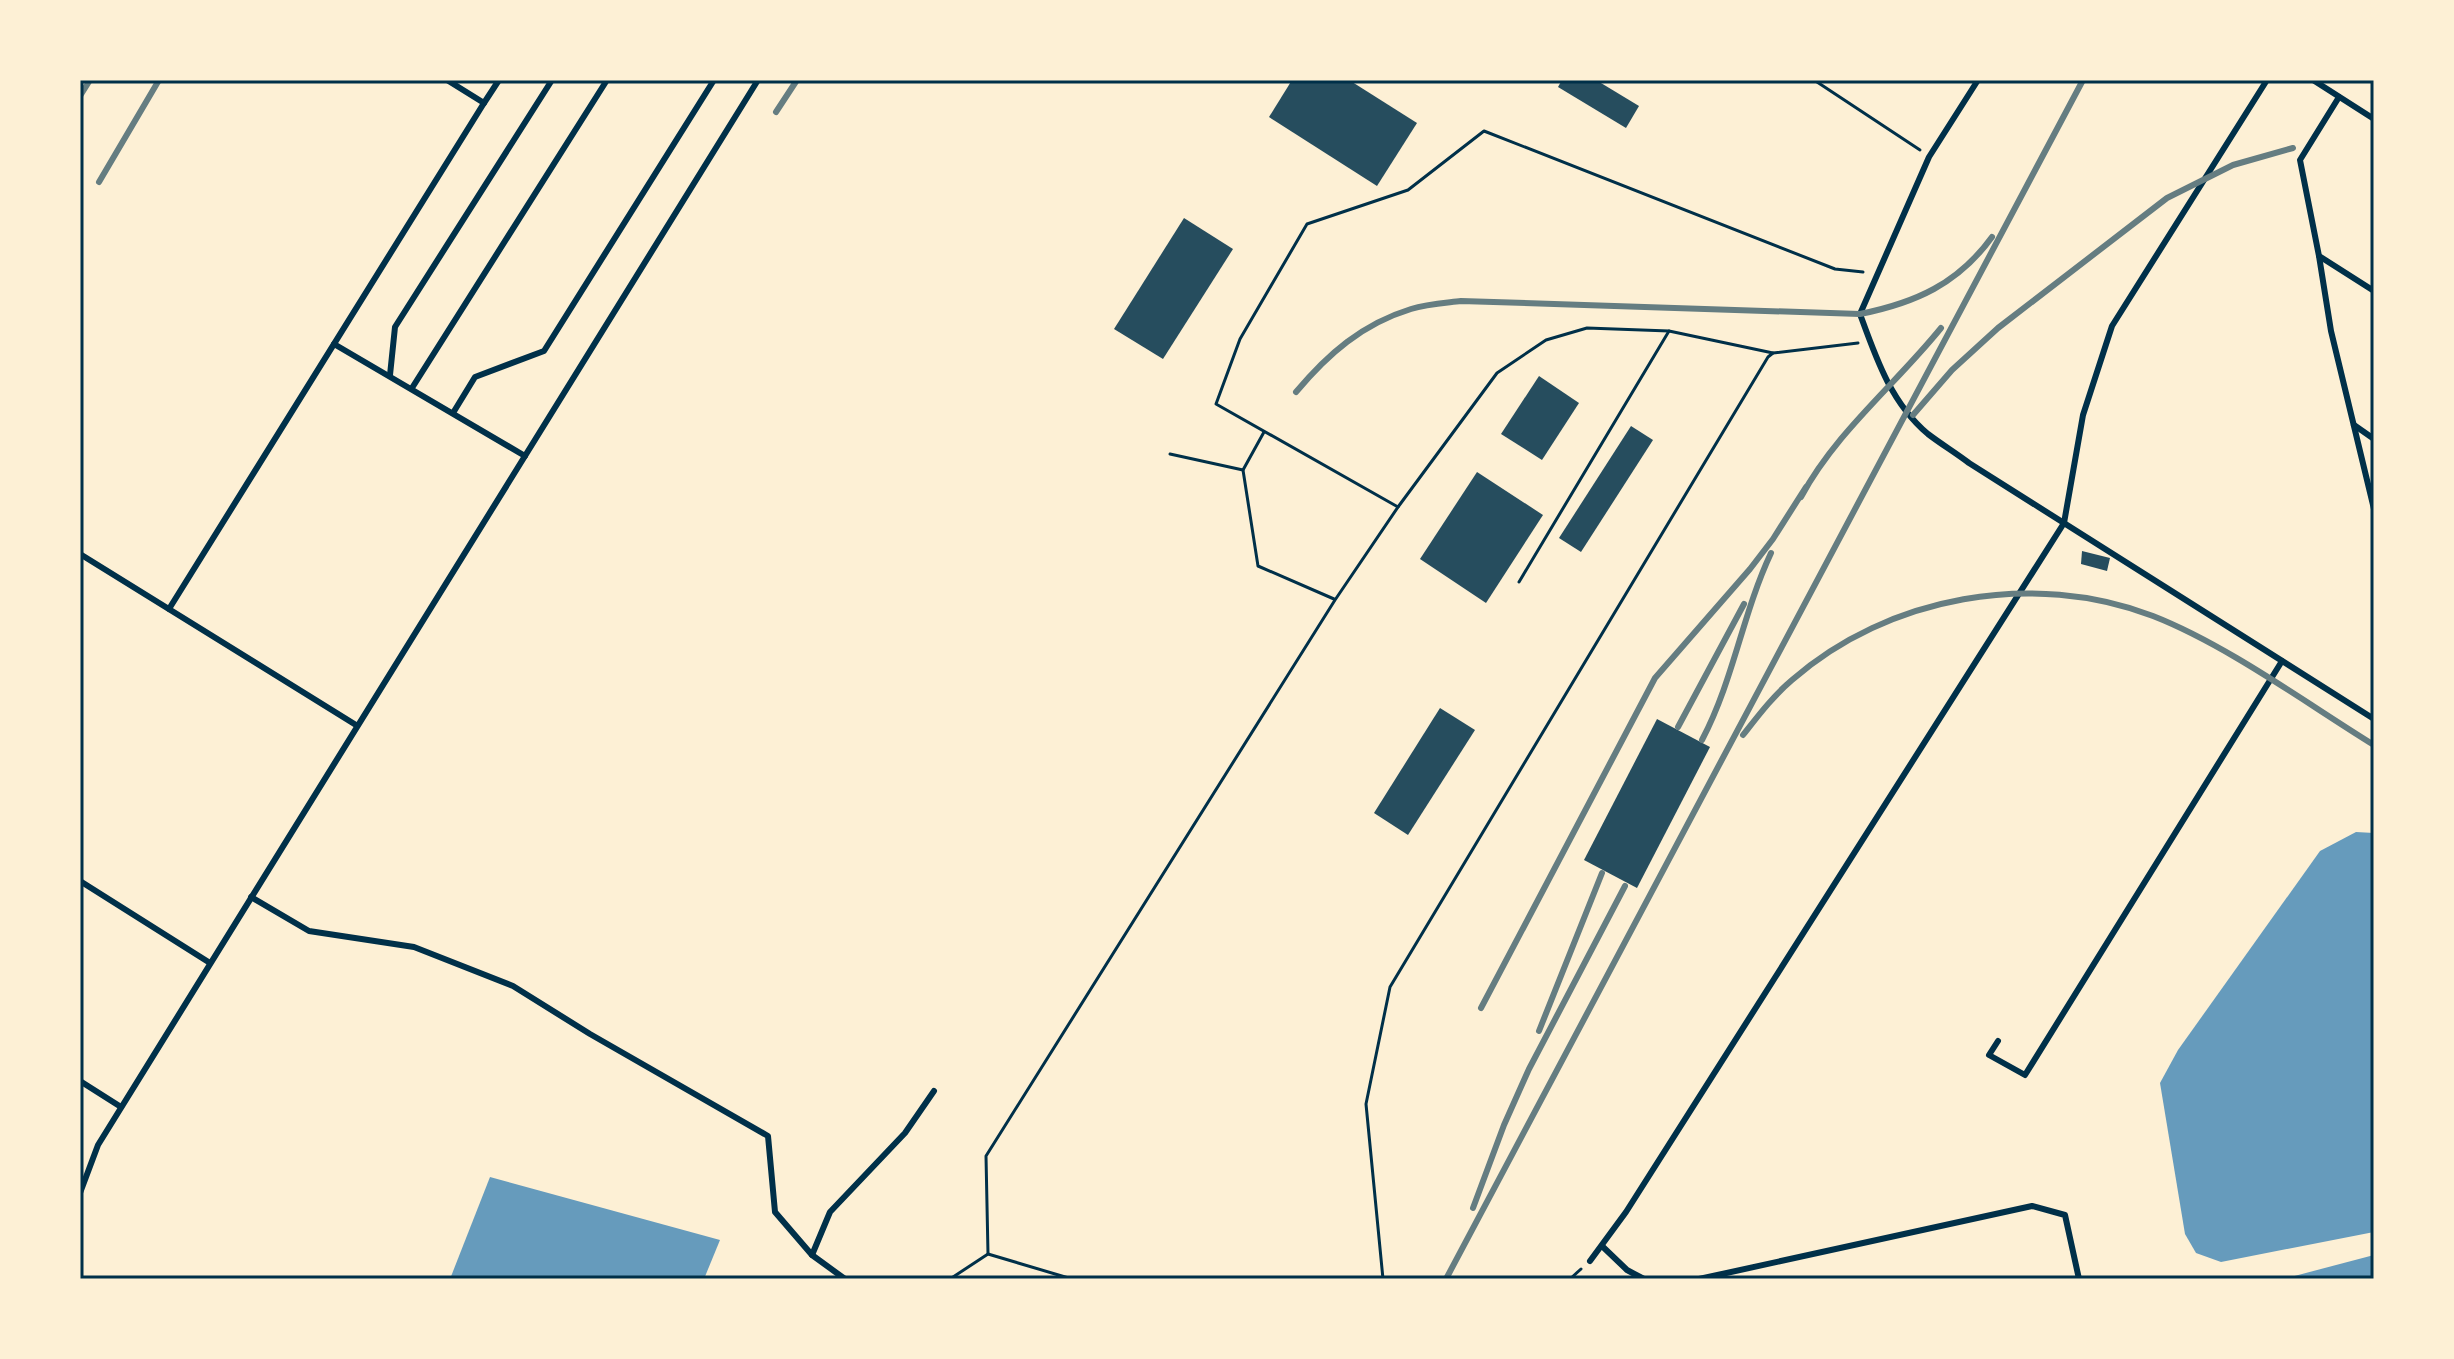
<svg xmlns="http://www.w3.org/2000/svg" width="2454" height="1359" font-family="Poppins,sans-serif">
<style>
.water{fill:#669bbc}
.building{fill:#264d5e}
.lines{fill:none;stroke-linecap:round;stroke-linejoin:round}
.path{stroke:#003049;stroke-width:3}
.service{stroke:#003049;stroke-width:6}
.rail{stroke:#657d81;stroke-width:6}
.neatline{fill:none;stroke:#003049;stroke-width:3}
</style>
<rect width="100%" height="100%" fill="#fdf0d5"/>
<!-- water -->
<g class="water">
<polygon points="2356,832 2374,833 2374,1232 2221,1262 2196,1253 2185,1234 2160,1083 2178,1050 2320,851"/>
<polygon points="490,1177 720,1240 704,1279 450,1279"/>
<polygon points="2374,1255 2374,1279 2283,1279"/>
</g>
<!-- building -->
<g class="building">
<polygon points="1292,80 1349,80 1417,123 1377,186 1269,117"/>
<polygon points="1562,80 1596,80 1639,106 1626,128 1558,87"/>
<polygon points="1184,218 1233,249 1163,359 1114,329"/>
<polygon points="1539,376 1579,403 1542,460 1501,434"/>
<polygon points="1631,426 1653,440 1581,552 1559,538"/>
<polygon points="1477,472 1543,515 1486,603 1420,559"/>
<polygon points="2082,551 2110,558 2107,571 2081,564"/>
<polygon points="1440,708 1475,730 1408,835 1374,813"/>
<polygon points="1657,719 1710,747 1637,888 1584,860"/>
</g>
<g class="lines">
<!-- path -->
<g class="path">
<polyline points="1814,80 1920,150"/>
<polyline points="1264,432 1243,470 1258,566 1334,599"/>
<polyline points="1170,454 1243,470"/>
<polyline points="1398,507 1216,404 1240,339 1307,224 1408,190 1484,131 1835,269 1863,272"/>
<polyline points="1519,582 1669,331"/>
<polyline points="988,1254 986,1156 1335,600 1398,507 1497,373 1546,340 1587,328 1669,331 1773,353 1858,343"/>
<polyline points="950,1279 988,1254 1072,1279"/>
<polyline points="1383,1279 1366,1104 1390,987 1768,357 1773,353"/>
<polyline points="1570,1279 1581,1269"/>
</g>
<!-- service -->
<g class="service">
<path d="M 1978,80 L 1929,157 L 1860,314 C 1876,358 1891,403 1928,434 C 1941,444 1956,453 1969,463 L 2374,719"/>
<polyline points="2313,80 2374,119"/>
<polyline points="2339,97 2300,160 2319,256 2374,291"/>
<polyline points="484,103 499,80"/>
<polyline points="2319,256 2331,331 2374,509"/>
<polyline points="334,344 525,456"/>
<polyline points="390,375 395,327 552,80"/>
<polyline points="412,388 607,80"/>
<polyline points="453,413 475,377 544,351 714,80"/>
<polyline points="2354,425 2374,439"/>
<polyline points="80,554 356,725"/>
<polyline points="169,609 484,103 447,80"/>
<polyline points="80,881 210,963"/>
<polyline points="251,897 309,931 414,947 513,986 590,1034 768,1136 775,1212 812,1255 845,1279"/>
<polyline points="1998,1041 1989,1055 2025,1075 2282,661"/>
<polyline points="80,1081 121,1107"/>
<polyline points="80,1193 98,1145 758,80"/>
<polyline points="1602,1246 1627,1270 1644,1279"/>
<polyline points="812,1255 830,1212 905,1133 934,1091"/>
<polyline points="1590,1261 1626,1212 2064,523 2083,415 2112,326 2267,80"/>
<polyline points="1699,1279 2032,1206 2065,1215 2079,1279"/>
</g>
<!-- rail -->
<g class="rail">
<polyline points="80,96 90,80"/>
<polyline points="776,112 797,80"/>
<polyline points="99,182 159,80"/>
<path d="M 1296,392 C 1328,354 1362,324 1411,309 C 1427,304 1445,303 1461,301 L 1860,314 C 1915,303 1958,284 1992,237"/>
<polyline points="1913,415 1952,370 1998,328 2167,198 2233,165 2293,148"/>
<path d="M 1801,497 C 1836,432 1895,385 1941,328"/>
<polyline points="1678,727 1744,604"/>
<path d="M 1743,735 C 1758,716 1773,696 1792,680 C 1888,596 2033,570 2153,616 C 2227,645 2306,703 2374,745"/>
<path d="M 1702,740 C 1734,679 1742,615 1771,553"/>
<polyline points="1481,1008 1655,678 1750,569 1773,539 1806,487"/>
<polyline points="1539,1031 1602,873"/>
<polyline points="1473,1208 1504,1125 1529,1069 1625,886"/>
<polyline points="1446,1279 2083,80"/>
</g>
</g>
<!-- border -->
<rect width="2454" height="1359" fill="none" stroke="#fdf0d5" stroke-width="164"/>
<rect x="82" y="82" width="2290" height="1195" class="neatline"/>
</svg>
